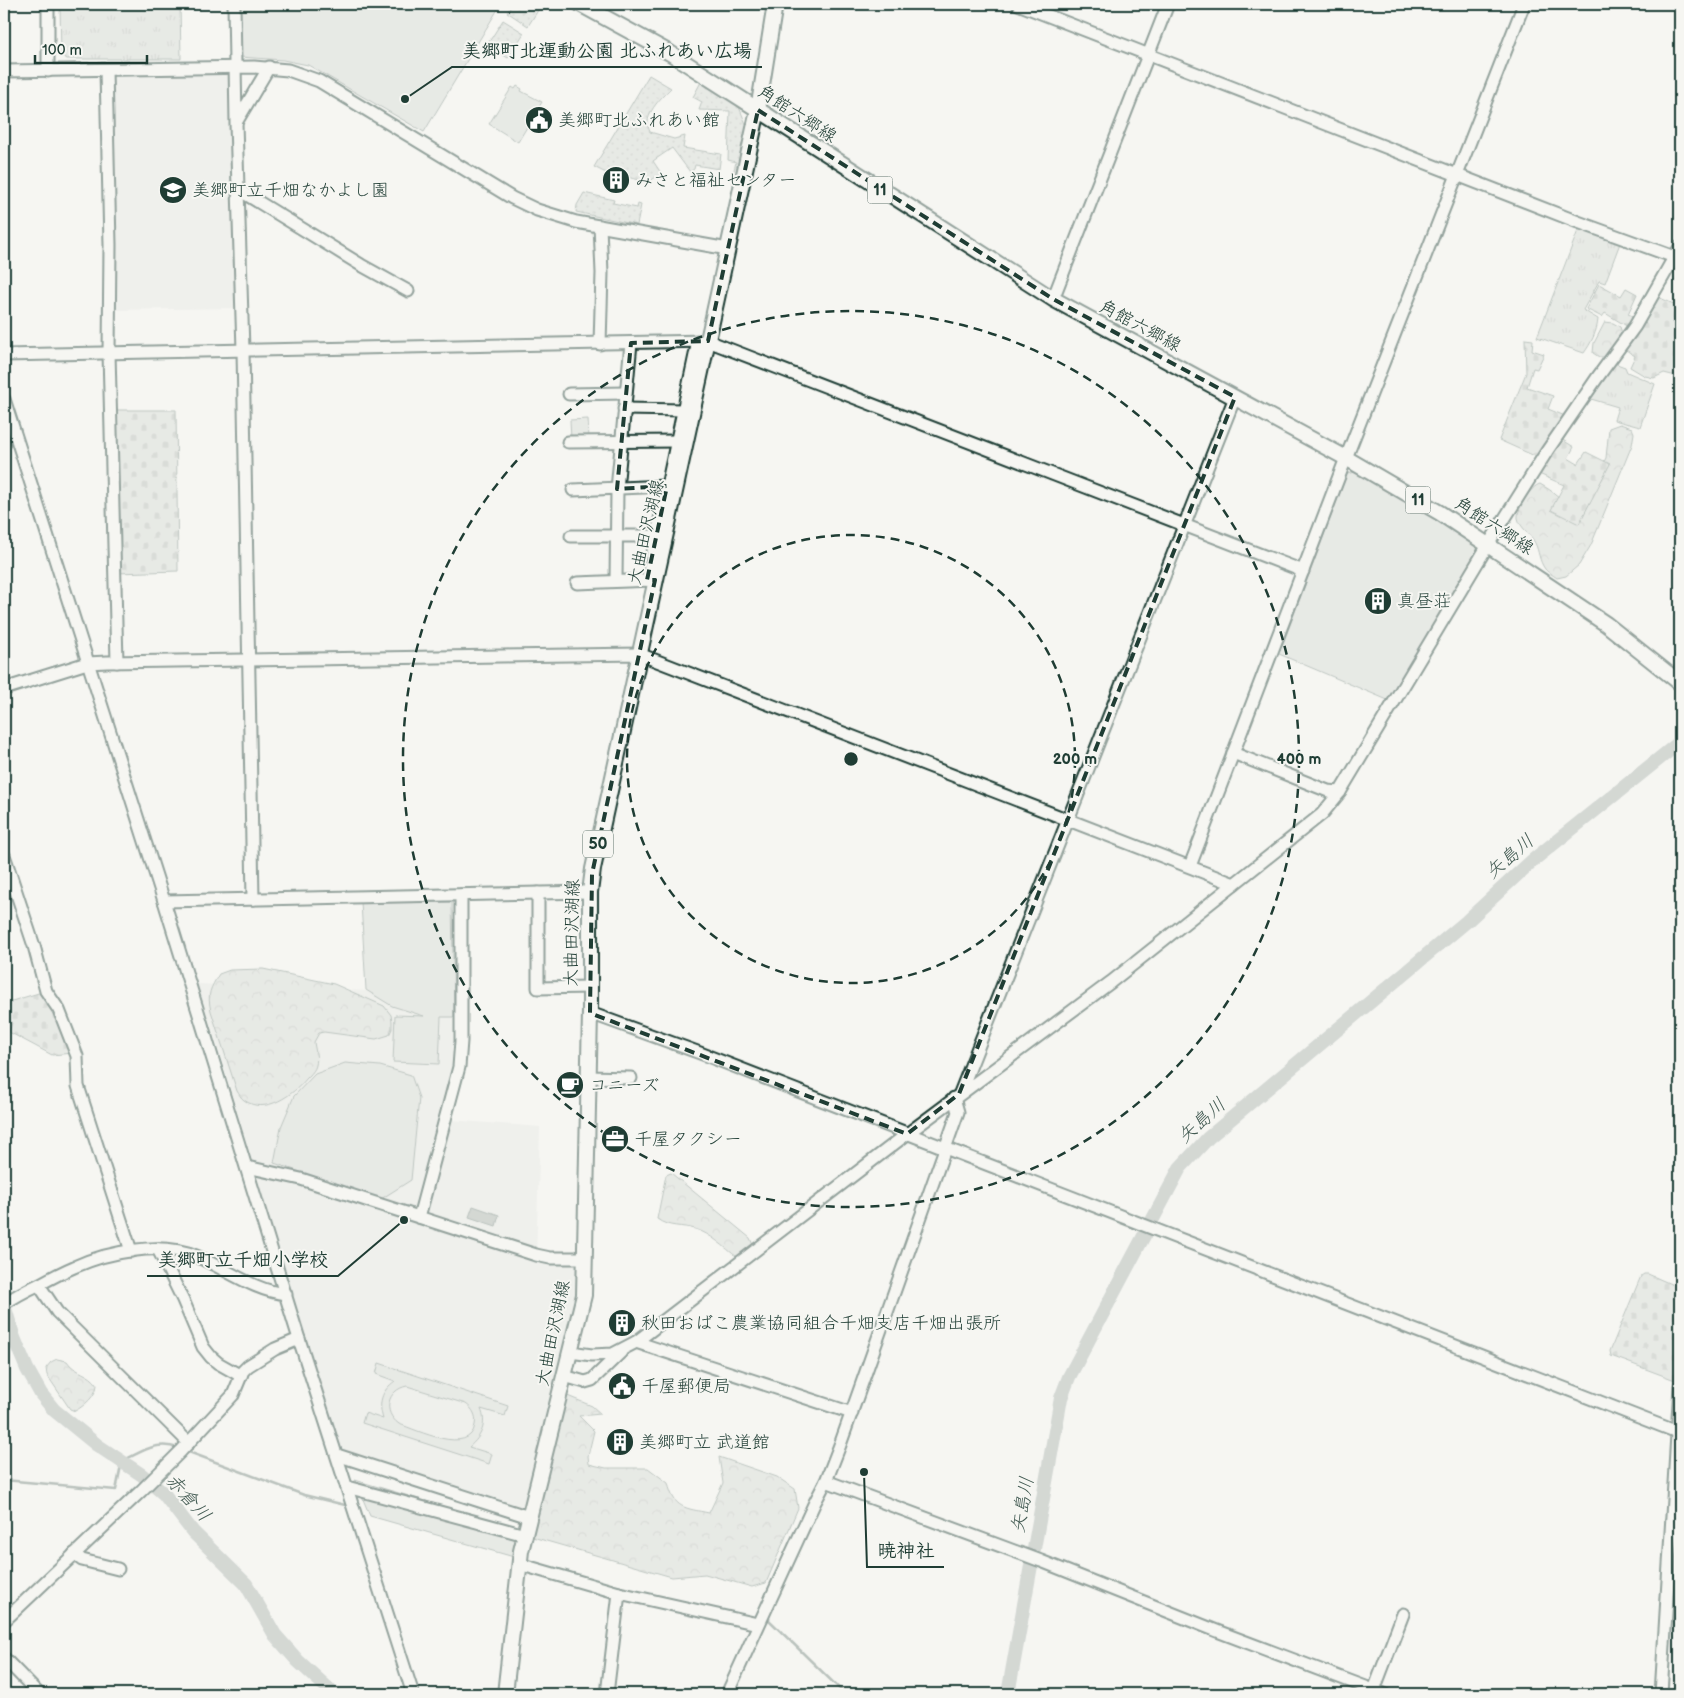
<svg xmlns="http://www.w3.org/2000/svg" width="1684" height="1698" font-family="'Balsamiq Sans','Klee One',sans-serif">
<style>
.built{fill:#e6e8e4}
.grass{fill:url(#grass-tufts);stroke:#7a8c85}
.forest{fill:url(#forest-crowns);stroke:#7a8c85}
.cemetery{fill:url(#cemetery-stones);stroke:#7a8c85}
.park{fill:#d6dbd6;stroke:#7a8c85;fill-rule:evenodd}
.garden{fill:url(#garden-dots);stroke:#7a8c85}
.water{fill:url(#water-ripples);stroke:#72847d}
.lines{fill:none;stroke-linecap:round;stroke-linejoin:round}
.stream{stroke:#72847d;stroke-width:2.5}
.river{stroke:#aab3ae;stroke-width:14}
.minor-casing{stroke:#1f3d34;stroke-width:15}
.major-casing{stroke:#1f3d34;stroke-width:18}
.minor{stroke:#f6f6f2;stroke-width:11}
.major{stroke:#f6f6f2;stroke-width:14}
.marked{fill:none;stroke:#1f3d34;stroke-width:4;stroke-dasharray:10 6;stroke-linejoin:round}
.ring{fill:none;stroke:#1f3d34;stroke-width:2.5;stroke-dasharray:9 6}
.labels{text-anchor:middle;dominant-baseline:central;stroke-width:4;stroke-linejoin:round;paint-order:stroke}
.shield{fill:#f6f6f2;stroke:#60746d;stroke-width:1}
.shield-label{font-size:16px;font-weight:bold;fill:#1f3d34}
.street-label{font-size:18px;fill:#1f3d34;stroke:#f6f6f2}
.poi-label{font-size:18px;fill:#1f3d34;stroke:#f6f6f2;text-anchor:start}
.water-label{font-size:19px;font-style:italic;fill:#425a52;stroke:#f6f6f2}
.centre{fill:#1f3d34;stroke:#f6f6f2;stroke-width:2.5}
.ring-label{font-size:15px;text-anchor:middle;font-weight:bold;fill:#1f3d34;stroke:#f6f6f2;stroke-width:4;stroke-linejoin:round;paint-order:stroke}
.leader{fill:none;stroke:#1f3d34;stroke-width:2}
.callout-dot{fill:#1f3d34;stroke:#f6f6f2;stroke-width:2}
.callout-label{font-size:19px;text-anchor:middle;font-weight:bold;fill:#1f3d34;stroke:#f6f6f2;stroke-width:4;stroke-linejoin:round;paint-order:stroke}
</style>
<defs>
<pattern id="grass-tufts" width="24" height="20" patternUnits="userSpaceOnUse" patternTransform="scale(1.25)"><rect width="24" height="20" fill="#d6dbd6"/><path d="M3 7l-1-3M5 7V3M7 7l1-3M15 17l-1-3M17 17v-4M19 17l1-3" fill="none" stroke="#b7bdb8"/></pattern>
<pattern id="forest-crowns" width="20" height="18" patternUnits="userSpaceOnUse" patternTransform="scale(1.25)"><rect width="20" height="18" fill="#d6dbd6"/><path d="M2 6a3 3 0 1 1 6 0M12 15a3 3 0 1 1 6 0" fill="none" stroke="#b7bdb8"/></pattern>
<pattern id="cemetery-stones" width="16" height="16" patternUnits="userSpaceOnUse" patternTransform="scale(1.25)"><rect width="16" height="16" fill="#d6dbd6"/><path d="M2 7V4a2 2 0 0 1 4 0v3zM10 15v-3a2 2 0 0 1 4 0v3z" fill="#b7bdb8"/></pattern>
<pattern id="garden-dots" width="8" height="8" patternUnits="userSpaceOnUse" patternTransform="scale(1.25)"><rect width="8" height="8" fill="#d6dbd6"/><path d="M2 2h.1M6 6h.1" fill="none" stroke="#b7bdb8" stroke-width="1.8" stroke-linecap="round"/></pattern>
<pattern id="water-ripples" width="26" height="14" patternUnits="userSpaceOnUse" patternTransform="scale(1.25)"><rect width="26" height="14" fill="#aab3ae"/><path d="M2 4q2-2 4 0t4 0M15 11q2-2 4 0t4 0" fill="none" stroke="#8a938e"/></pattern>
</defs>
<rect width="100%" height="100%" fill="#f6f6f2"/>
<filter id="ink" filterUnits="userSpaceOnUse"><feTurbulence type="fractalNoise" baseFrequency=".02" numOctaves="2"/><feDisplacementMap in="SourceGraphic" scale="10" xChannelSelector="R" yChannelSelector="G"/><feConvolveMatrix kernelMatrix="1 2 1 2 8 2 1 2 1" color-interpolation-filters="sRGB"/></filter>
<g filter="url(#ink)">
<!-- built -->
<g class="built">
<polygon points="233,71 237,308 112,310 109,73"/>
<polygon points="363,897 452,902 453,1068 437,1119 540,1127 536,1258 575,1265 582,1274 524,1510 340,1451 214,1034 197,984 369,991"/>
</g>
<!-- grass -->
<g class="grass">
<polygon points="60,4 180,4 181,59 67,59 61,55"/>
<path d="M 1579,228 L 1620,243 L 1605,283 L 1599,281 L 1583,310 L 1598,319 C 1597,332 1591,343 1584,353 L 1537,337 Z"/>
<polygon points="1614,363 1625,367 1627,372 1655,384 1640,427 1614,420 1618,407 1591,399"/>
</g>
<!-- forest -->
<g class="forest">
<polygon points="1605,322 1613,323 1620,327 1622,333 1610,357 1599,357 1593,353 1594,343"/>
<path d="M 1620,424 L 1632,428 L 1634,433 L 1632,445 L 1591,545 L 1579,565 L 1566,576 L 1557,578 C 1553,575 1547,572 1545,569 C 1539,561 1539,551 1535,543 C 1531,534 1520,528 1518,518 C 1517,508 1531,486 1540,484 C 1554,491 1564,503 1578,510 L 1606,458 L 1609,428 Z"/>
<path d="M 263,969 L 334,984 L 384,1006 L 391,1015 L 392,1021 L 392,1029 L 389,1035 L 376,1039 L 324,1032 L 319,1033 L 314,1042 C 315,1050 318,1058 316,1065 C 315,1070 311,1074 307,1078 C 294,1094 265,1116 244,1100 C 241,1098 239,1094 237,1091 L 211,1011 C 207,994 210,989 219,974 L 230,970 Z"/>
<path d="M 671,1173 L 750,1238 L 753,1245 L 739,1258 L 737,1257 C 725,1248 710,1233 695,1229 C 682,1225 669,1228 657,1219 L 666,1175 Z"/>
<path d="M 57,1359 L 67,1361 C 74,1373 91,1373 97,1385 C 96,1396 84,1406 75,1411 L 70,1409 L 47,1375 L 46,1368 L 51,1362 Z"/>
<path d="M 565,1395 L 592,1406 L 601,1414 L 579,1416 L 594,1431 L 588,1456 L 589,1464 L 606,1468 L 648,1468 L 668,1483 C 674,1509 685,1508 709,1513 L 723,1483 L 719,1457 L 777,1477 L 795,1489 L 798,1508 L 766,1583 L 752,1587 L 705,1574 L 672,1577 L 529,1536 Z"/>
</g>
<!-- cemetery -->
<g class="cemetery">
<polygon points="1599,284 1621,296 1626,288 1637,294 1628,314 1635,317 1630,328 1605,313 1602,317 1586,309"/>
<polygon points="1658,297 1678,306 1672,323 1680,327 1680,377 1664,373 1654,378 1645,376 1630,367 1635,356 1623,348"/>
<polygon points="1525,339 1533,340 1532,350 1544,354 1537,369 1533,368 1527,387 1553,396 1548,409 1565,416 1537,457 1499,440 1526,373"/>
<polygon points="113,410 176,410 178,571 116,573"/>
<polygon points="1561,439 1574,447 1568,458 1578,464 1586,452 1610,464 1579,524 1551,510 1564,485 1539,474"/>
<polygon points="42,992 56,1011 72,1053 52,1055 9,1032 12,1023 4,1017 12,1001"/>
<polygon points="1644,1274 1648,1274 1680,1288 1680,1314 1675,1380 1611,1356 1610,1351 1641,1276"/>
</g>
<!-- park -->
<g class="park">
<polygon points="239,4 501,4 424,132 308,65 283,60 240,57"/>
<polygon points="517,86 522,89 521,91 542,102 518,142 489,124 512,87 515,89"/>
<polygon points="588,419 589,439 571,439 570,420"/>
<polygon points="1359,471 1481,543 1390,701 1279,654 1347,474"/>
<polygon points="361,902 452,902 454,1017 441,1017 439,1064 393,1062 395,1015 424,1016 392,1006 366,990"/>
<polygon points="345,1063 380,1066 411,1075 419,1098 411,1180 381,1199 274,1163 281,1127 294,1096 315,1074"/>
<path d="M 379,1363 L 508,1406 L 505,1416 L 481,1409 C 487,1424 482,1436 469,1447 L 492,1454 L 489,1464 L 362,1423 L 365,1413 L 383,1419 C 378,1403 381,1391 395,1381 L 376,1374 ZM 407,1386 L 466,1404 C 473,1409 477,1416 475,1425 C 470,1456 417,1430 399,1424 C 382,1412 387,1390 407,1386 Z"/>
<polygon points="355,1480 520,1529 514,1557 370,1516"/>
</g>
<!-- garden -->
<g class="garden">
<polygon points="513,4 542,4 528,26 507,12"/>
<polygon points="503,20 524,33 508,58 487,45"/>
<path d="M 649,75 L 671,88 C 660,99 642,115 650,132 L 674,139 L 685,136 L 683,148 L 721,154 L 719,169 L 695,165 L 694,169 L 690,172 L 672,148 L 653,161 L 661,173 L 649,182 L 604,172 L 594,167 Z"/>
<polygon points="701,82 735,102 739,107 748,129 737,183 731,182 736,162 728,160 730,111 699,110 702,102 693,97"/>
<polygon points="584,193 614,200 613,203 637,208 638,204 641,205 637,225 576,212 577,205"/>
</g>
<!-- water -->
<polygon class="water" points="473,1206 499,1215 496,1226 469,1217"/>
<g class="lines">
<!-- stream -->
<g class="stream">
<polyline points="186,1451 304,1495 345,1505"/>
<path d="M 4,1480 L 116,1490 L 122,1461 C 142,1452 156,1440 178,1448"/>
<polyline points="768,1619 845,1694"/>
</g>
<!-- river -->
<g class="river">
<polyline points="4,1305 14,1338 27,1369 41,1394 54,1410 97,1445 142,1475 164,1494 193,1532 246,1584 275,1635 298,1661 334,1694"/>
<polyline points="1008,1694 1061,1398 1069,1377 1180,1168 1208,1138 1467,921 1532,861 1680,742"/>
</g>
<defs>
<g id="minor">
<polyline points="48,4 48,71"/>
<polyline points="234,4 236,123 243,350 253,899"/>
<polyline points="1018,4 1578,222 1680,259"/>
<polyline points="106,70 110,245 109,353 117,662"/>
<polyline points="4,71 254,67 288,70 319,81 512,198 537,210 576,222 728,249"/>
<polyline points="237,121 269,67"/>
<polyline points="239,190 361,265 408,291"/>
<polyline points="600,226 602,273 600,344"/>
<polyline points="1053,299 1168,4"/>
<polyline points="4,355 708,341 1303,571"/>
<polyline points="569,394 626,393"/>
<polyline points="4,399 164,901 299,1339 413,1694"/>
<polyline points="624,409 684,410"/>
<polyline points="568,442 677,441"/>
<polyline points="573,490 667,486"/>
<polyline points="571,536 657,536"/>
<polyline points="647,580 698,341"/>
<polyline points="616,581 617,489 631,343"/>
<polyline points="577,583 653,580"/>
<polyline points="4,689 87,663 107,662 639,654 1234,884"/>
<polyline points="1233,753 1328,791 1340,792"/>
<polyline points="4,855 34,946 46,991 59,1010 77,1056 78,1086 131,1251"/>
<polyline points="1190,866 1346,458 1524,4"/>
<polyline points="538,893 538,988 590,987"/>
<polyline points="164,901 590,892"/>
<polyline points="590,1013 700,1053 1680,1433"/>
<polyline points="588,1077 631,1078"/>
<polyline points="960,1093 1235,397"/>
<polyline points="247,1167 301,1179 536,1255 550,1258 584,1258"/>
<polyline points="419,1217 459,1067 461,1041 461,895"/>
<polyline points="158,1249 183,1300 203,1347 211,1357 218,1363 241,1376"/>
<polyline points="39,1285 57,1312 189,1443"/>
<path d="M 4,1304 C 15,1296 27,1290 40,1284 C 51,1278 62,1272 74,1267 C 107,1252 161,1241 196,1256 C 225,1268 254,1291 286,1294"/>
<polyline points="636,1342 852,1413"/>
<polyline points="570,1352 592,1355 613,1354 636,1342 907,1134 1111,982 1322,814 1340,792 1488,545 1547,451 1597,378 1635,326 1680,247"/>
<polyline points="564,1376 585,1382 592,1380 621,1352"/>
<polyline points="337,1455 529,1517"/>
<polyline points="826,1481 1041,1561 1217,1631 1384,1694"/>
<polyline points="347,1487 525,1535"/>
<polyline points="74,1554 82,1560 118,1569"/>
<polyline points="519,1564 619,1593 758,1624"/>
<polyline points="4,1621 141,1491 181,1451 233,1395 243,1371 248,1366 275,1349 299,1339"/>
<polyline points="4,1658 39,1694"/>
<polyline points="1374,1690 1403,1614"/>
<polyline points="607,1694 619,1593"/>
<polyline points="727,1694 815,1502 826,1481 840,1445 958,1112 954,1098"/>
<polyline points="1661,1694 1680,1386"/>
</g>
<g id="major">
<polyline points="580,4 670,53 1053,299 1346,458 1440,513 1606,624 1680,683"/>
<polyline points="505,1694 521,1551 584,1295 590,1013 590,892 593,869 758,110 775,4"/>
</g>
</defs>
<!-- minor casing -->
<use href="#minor" class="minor-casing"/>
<!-- major casing -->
<use href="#major" class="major-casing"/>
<!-- minor -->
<use href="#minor" class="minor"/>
<!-- major -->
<use href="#major" class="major"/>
</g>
</g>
<!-- marked area -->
<path d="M0 0H1684V1698H0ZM 758,110 L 1053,299 L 1235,397 L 959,1094 L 907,1134 L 590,1013 L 592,874 L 655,580 L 647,580 L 667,486 L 617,489 L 631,343 L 708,341 Z" fill="#f6f6f2" fill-opacity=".55" fill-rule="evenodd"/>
<path class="marked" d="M 758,110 L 1053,299 L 1235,397 L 959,1094 L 907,1134 L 590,1013 L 592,874 L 655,580 L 647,580 L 667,486 L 617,489 L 631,343 L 708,341 Z"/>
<!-- distance rings -->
<g class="ring">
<circle cx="851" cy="759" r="224"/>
<circle cx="851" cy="759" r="448"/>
</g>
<!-- icons -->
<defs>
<symbol id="civic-disc" viewBox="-11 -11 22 22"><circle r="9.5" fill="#1f3d34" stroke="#f6f6f2"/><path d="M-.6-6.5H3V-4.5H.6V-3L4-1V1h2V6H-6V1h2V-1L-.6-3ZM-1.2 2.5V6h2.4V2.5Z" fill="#fff"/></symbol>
<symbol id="building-disc" viewBox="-11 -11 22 22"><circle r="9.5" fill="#1f3d34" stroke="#f6f6f2"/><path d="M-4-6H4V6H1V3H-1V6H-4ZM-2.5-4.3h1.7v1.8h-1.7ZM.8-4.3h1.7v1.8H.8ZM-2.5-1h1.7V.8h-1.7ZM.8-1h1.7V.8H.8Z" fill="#fff"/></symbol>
<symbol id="school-disc" viewBox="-11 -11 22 22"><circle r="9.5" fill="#1f3d34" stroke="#f6f6f2"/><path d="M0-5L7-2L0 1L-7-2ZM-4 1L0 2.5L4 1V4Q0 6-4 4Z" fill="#fff"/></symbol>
<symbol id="cafe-disc" viewBox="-11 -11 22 22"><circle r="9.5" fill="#1f3d34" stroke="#f6f6f2"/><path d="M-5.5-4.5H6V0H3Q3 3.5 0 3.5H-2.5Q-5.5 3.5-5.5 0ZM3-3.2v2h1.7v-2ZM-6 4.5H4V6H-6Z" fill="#fff"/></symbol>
<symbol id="office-disc" viewBox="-11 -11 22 22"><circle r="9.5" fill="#1f3d34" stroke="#f6f6f2"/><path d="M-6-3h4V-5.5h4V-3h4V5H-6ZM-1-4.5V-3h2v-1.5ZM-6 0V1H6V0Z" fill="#fff"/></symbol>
</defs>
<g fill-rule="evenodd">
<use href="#civic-disc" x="523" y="104" width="32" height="32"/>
<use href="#building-disc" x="600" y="164" width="32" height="32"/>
<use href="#school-disc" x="157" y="174" width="32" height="32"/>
<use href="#building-disc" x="1362" y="585" width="32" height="32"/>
<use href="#cafe-disc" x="554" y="1069" width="32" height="32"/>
<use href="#office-disc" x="599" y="1123" width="32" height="32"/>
<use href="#building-disc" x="606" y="1307" width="32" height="32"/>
<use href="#civic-disc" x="606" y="1370" width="32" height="32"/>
<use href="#building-disc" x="604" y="1426" width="32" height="32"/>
</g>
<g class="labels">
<!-- shield labels -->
<g class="shield">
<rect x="867.5" y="176.5" width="25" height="27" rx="4"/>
<rect x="1405.5" y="486.5" width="25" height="27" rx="4"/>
<rect x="583" y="830.5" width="30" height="27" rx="4"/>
</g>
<g class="shield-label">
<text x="880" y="190">11</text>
<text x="1418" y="500">11</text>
<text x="598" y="844">50</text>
</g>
<!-- street labels -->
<g class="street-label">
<text transform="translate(797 114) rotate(33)">角館六郷線</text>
<text transform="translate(1140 326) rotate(28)">角館六郷線</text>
<text transform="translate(1494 526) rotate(33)">角館六郷線</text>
<text transform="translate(646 532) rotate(-77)">大曲田沢湖線</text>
<text transform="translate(572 933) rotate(-89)">大曲田沢湖線</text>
<text transform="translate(553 1333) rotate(-78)">大曲田沢湖線</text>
</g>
<!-- poi labels -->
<g class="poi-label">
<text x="558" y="120">美郷町北ふれあい館</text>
<text x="635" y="180">みさと福祉センター</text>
<text x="192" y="190">美郷町立千畑なかよし園</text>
<text x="1397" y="601">真昼荘</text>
<text x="589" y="1085">コニーズ</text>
<text x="634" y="1139">千屋タクシー</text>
<text x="641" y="1323">秋田おばこ農業協同組合千畑支店千畑出張所</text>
<text x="641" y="1386">千屋郵便局</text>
<text x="639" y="1442">美郷町立 武道館</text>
</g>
<!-- water labels -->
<g class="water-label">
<text transform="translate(1510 857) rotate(-41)">矢島川</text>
<text transform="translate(1202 1121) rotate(-42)">矢島川</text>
<text transform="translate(188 1498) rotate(48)">赤倉川</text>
<text transform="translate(1023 1505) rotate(-80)">矢島川</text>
</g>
</g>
<circle cx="851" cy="759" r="8" class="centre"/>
<g class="ring-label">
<text x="1075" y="764">200 m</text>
<text x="1299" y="764">400 m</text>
</g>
<!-- callouts -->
<path class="leader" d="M405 99L452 67H762M404 1220L338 1276H147M864 1472L867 1567H944"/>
<g class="callout-dot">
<circle cx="405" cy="99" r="5"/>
<circle cx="404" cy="1220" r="5"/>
<circle cx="864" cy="1472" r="5"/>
</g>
<g class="callout-label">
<text x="607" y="57">美郷町北運動公園 北ふれあい広場</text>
<text x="243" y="1266">美郷町立千畑小学校</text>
<text x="906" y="1557">暁神社</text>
</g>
<!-- margin -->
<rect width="1684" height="1698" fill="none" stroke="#f6f6f2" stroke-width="20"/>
<rect x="10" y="10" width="1664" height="1678" fill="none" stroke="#1f3d34" stroke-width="2" filter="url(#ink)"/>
<!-- scale -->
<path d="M35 55v8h112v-8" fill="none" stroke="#1f3d34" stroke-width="2.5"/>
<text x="42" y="55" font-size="15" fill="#1f3d34" stroke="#f6f6f2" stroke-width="4" paint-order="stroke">100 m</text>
</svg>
